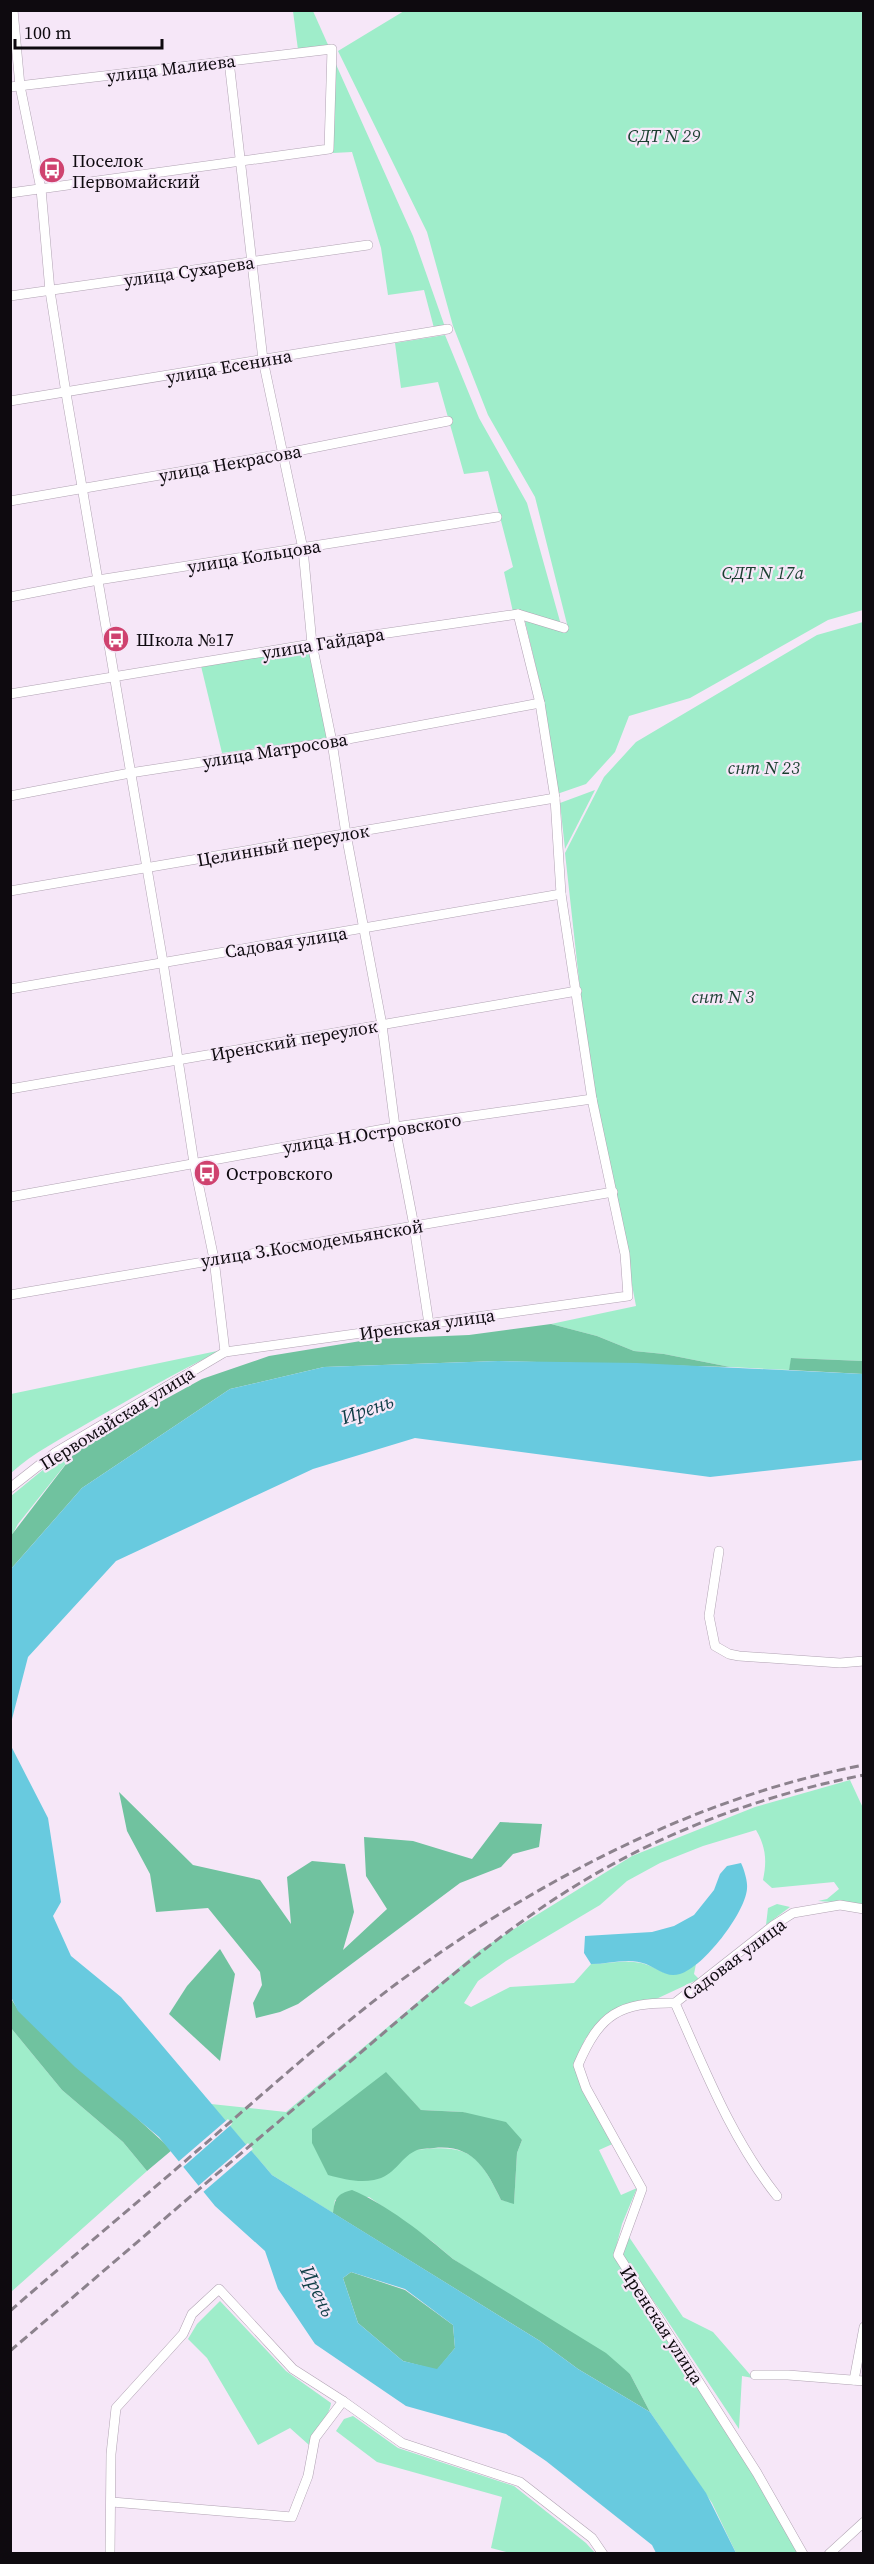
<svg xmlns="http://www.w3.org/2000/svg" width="874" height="2564" font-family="'Source Serif 4',serif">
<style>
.green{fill:#9fedca;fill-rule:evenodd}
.forest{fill:#70c29f}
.water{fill:#68cadf;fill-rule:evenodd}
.pier{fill:#f6e7f8}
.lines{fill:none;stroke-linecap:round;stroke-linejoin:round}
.minor-casing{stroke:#b1a3b3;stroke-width:10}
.minor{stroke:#fff;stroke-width:9}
.rail{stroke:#8c828d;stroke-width:3;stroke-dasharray:9 4.5;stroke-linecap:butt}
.labels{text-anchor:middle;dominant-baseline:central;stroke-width:4.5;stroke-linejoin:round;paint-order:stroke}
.street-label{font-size:18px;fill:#0e0a0f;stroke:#f6e7f8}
.park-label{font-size:18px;font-style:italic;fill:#193e2f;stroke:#f6e7f8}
.poi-label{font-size:18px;fill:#0e0a0f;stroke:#f6e7f8;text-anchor:start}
.water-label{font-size:20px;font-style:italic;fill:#103e47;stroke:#f6e7f8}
</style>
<rect width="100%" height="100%" fill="#f6e7f8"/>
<!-- green -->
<g class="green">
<polygon points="293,11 313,11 329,47 298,50"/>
<polygon points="404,11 863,11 863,610 828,620 690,698 629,716 615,752 586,784 557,794 544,701 525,621 567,631 567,624 535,497 488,415 453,326 427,232 338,51"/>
<polygon points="334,60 413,236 445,327 434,328 424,290 388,295 381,248 352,152 333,153"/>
<polygon points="445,335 479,418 527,503 561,625 513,612 504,572 513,567 488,471 464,474 438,382 401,388 395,343"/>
<polygon points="863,622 863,1361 792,1358 789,1370 730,1367 664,1354 634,1351 597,1336 551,1324 636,1306 596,1097 580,989 565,853 604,777 636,742 817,635"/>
<polygon points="310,648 328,738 222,753 201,666"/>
<polygon points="595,790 565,849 560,803"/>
<path d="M 222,1350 C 176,1372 132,1398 88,1423 C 62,1438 33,1453 11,1473 L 11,1394 Z"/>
<polygon points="80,1446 18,1524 11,1537 11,1496 66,1451"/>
<path d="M 850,1780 L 863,1808 L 863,1904 L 818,1901 L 827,1899 L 839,1889 L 834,1882 L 772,1888 L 763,1880 C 767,1861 766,1847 756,1830 L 703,1846 L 660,1863 L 627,1881 L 600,1905 L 506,1961 L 478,1981 L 464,2003 L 471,2007 L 510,1987 L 574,1983 L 591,1964 C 606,1964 620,1960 634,1962 C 665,1965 661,1986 696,1964 L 694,1974 L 699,1979 L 654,2000 L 625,2005 L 607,2014 L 585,2039 L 575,2065 L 617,2142 L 599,2150 L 621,2195 L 637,2188 L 622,2224 L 614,2255 L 653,2310 L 803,2553 L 736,2553 L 712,2503 L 650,2412 L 630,2374 L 453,2259 L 433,2242 L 369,2197 L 335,2200 L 333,2213 L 272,2175 L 211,2104 L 286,2112 L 480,1950 L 632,1856 L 755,1807 ZM 386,2073 L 421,2110 L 463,2112 L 522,2140 L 517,2153 L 514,2203 L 501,2200 C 478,2153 469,2144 416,2150 L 373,2083 Z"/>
<polygon points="777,1904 790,1907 766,1925 768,1908"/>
<polygon points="11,2028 62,2090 123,2142 147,2171 11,2292"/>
<polygon points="627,2234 683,2317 713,2332 753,2378 742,2376 739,2429 665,2317 620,2255"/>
<path d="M 220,2301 L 286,2371 L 331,2403 C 329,2419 313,2429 309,2445 L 290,2428 L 258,2445 L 207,2358 L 188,2339 L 197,2324 Z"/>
<polygon points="353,2416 398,2448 514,2486 586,2543 595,2553 510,2553 491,2548 502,2497 377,2462 336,2431 344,2419"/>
</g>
<!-- forest -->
<g class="forest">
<polygon points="551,1324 597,1336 634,1351 664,1354 730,1367 498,1361 324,1367 230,1389 82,1488 11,1569 10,1537 80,1446 202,1379 269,1356 373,1339 469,1335"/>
<polygon points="791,1358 863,1361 863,1374 789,1370"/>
<polygon points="119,1792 193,1865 260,1880 291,1924 287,1877 312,1861 345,1864 354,1912 343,1950 387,1909 366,1876 364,1837 413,1841 472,1859 500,1822 542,1824 539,1847 513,1854 501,1867 460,1883 298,2004 280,2012 256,2018 253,2003 262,1985 260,1972 208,1908 156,1912 150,1874 127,1831"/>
<polygon points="220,1949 235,1974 220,2061 169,2014 187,1986"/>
<polygon points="10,1997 19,2011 172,2150 147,2171 123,2142 62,2090 11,2028"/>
<path d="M 386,2072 L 421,2110 L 463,2112 L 506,2122 L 522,2140 L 517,2153 L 514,2204 L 501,2200 C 486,2169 473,2144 434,2148 C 429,2149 420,2148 415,2151 C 400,2158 395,2176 374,2180 C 358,2183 344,2179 328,2175 L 312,2143 L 312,2129 Z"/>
<path d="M 352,2190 C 386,2204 424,2234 453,2259 L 606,2353 L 630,2374 L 650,2412 L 578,2369 L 540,2341 L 333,2213 C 335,2198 337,2194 352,2190 Z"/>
<polygon points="351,2272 405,2290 453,2325 455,2348 437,2370 403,2361 358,2323 343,2278"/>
</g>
<!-- water -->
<g class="water">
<polygon points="498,1361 637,1363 863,1374 863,1460 710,1477 415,1438 313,1469 116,1561 28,1657 11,1723 11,1569 82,1488 230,1389 324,1367"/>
<path d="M 10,1744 L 48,1818 L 61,1902 L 53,1916 L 71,1956 L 121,1997 L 272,2175 L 540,2341 L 578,2369 L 650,2412 L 706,2493 L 736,2553 L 656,2553 L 652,2545 L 546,2461 L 506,2434 L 406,2406 L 315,2344 L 278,2289 L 265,2251 L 215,2206 L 159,2137 L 75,2067 L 18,2011 L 11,1997 ZM 351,2272 L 405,2289 L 453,2325 L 455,2348 L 437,2369 L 403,2361 L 358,2323 L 343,2278 Z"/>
<path d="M 741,1863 C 744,1869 748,1882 747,1889 C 745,1913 704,1967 680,1974 C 666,1978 658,1969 646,1964 C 629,1957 609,1964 591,1964 L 584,1953 L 585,1936 L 652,1932 L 674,1926 L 694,1915 L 714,1890 L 720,1874 L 727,1866 Z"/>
</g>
<!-- pier -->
<g class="pier">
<polygon points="228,2119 232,2124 182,2168 178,2162"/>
<polygon points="248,2143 253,2149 202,2193 197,2187"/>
</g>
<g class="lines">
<defs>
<g id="minor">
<polyline points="13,10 20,86 41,189 50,291 66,393 163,962 194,1163 214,1259 225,1352"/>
<polyline points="229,61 263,360 303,549 312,644 332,742 346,834 382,1025 395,1127 414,1226 429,1324"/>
<polyline points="10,87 332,49 329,149 10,193"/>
<polyline points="10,296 368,245"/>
<polyline points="10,401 448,329"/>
<polyline points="10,501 282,454 448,421"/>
<polyline points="10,597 98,580 497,517"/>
<polyline points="10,694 312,644 518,614 564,628"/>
<polyline points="10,796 130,773 332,742 540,703"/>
<polyline points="10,891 555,798"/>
<polyline points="10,989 561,894"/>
<polyline points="10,1089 577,991"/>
<polyline points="10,1197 395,1127 592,1099"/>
<polyline points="10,1295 613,1192"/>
<polyline points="10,1488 56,1452 225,1352 628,1296 625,1254 592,1099 561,894 555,798 540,703 518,614"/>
<polyline points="719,1551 709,1616 715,1646 729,1654 739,1656 840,1663 864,1661"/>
<path d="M 675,2003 C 705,2070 731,2138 777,2196"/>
<polyline points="755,2375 788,2375 864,2381"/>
<polyline points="854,2380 864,2327"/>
<polyline points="112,2502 292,2517 308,2476 315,2438 343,2401"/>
<polyline points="110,2554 111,2454 116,2408 183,2334 192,2314 219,2289 293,2369 343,2401 402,2443 520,2482 592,2538 603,2554"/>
<path d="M 803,2554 L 757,2473 L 618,2255 L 642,2189 L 586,2088 L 578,2065 C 600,2014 619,2002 675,2003 L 774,1925 L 793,1913 L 840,1905 L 864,1909"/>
<polyline points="829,2554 864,2522"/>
</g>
</defs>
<!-- minor casing -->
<use href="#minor" class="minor-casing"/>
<!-- minor -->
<use href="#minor" class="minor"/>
<!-- rail -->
<g class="rail">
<path d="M 10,2311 C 73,2256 136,2204 198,2150 C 263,2094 327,2036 396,1984 C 533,1883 695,1797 864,1765"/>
<path d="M 10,2351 C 118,2259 225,2166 333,2076 C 414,2008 494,1934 585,1880 C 670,1829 767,1794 864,1775"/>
</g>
</g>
<!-- icons -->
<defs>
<symbol id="bus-disc" viewBox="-11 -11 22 22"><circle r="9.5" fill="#cf426f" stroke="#f6e7f8"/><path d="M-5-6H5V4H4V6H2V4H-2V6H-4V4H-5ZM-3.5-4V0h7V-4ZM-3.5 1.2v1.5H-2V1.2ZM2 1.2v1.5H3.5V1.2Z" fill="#fff"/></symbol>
</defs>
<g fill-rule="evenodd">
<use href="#bus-disc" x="37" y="155" width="30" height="30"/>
<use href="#bus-disc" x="101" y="624" width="30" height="30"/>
<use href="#bus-disc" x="192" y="1158" width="30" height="30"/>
</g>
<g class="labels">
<!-- street labels -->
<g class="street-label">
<text transform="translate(171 68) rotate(-7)">улица Малиева</text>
<text transform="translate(189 271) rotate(-8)">улица Сухарева</text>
<text transform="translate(229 366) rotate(-10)">улица Есенина</text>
<text transform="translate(230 463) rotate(-10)">улица Некрасова</text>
<text transform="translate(254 556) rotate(-9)">улица Кольцова</text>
<text transform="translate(323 643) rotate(-9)">улица Гайдара</text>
<text transform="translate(275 750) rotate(-9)">улица Матросова</text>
<text transform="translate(283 845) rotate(-10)">Целинный переулок</text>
<text transform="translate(286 942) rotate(-9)">Садовая улица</text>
<text transform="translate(294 1040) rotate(-10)">Иренский переулок</text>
<text transform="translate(372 1133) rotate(-9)">улица Н.Островского</text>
<text transform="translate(312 1243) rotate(-9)">улица З.Космодемьянской</text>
<text transform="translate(427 1324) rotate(-8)">Иренская улица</text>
<text transform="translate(117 1418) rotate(-32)">Первомайская улица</text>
<text transform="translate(734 1959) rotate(-37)">Садовая улица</text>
<text transform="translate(662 2325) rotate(57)">Иренская улица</text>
</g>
<!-- park labels -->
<g class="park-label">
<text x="664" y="135">СДТ N 29</text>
<text x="763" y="572">СДТ N 17а</text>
<text x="764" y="767">снт N 23</text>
<text x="723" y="996">снт N 3</text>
</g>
<!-- poi labels -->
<g class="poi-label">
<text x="72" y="160">Поселок<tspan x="72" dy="21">Первомайский</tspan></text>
<text x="136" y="639">Школа №17</text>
<text x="226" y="1173">Островского</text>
</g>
<!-- water labels -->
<g class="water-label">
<text transform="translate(367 1409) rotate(-19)">Ирень</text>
<text transform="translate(318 2291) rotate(64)">Ирень</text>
</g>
</g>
<!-- border -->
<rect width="874" height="2564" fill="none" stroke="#0e0a0f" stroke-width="24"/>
<!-- scale -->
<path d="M15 39v9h147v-9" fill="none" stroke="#0e0a0f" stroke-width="3"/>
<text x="24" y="39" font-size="18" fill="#0e0a0f" stroke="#f6e7f8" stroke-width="4.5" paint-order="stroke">100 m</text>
</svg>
